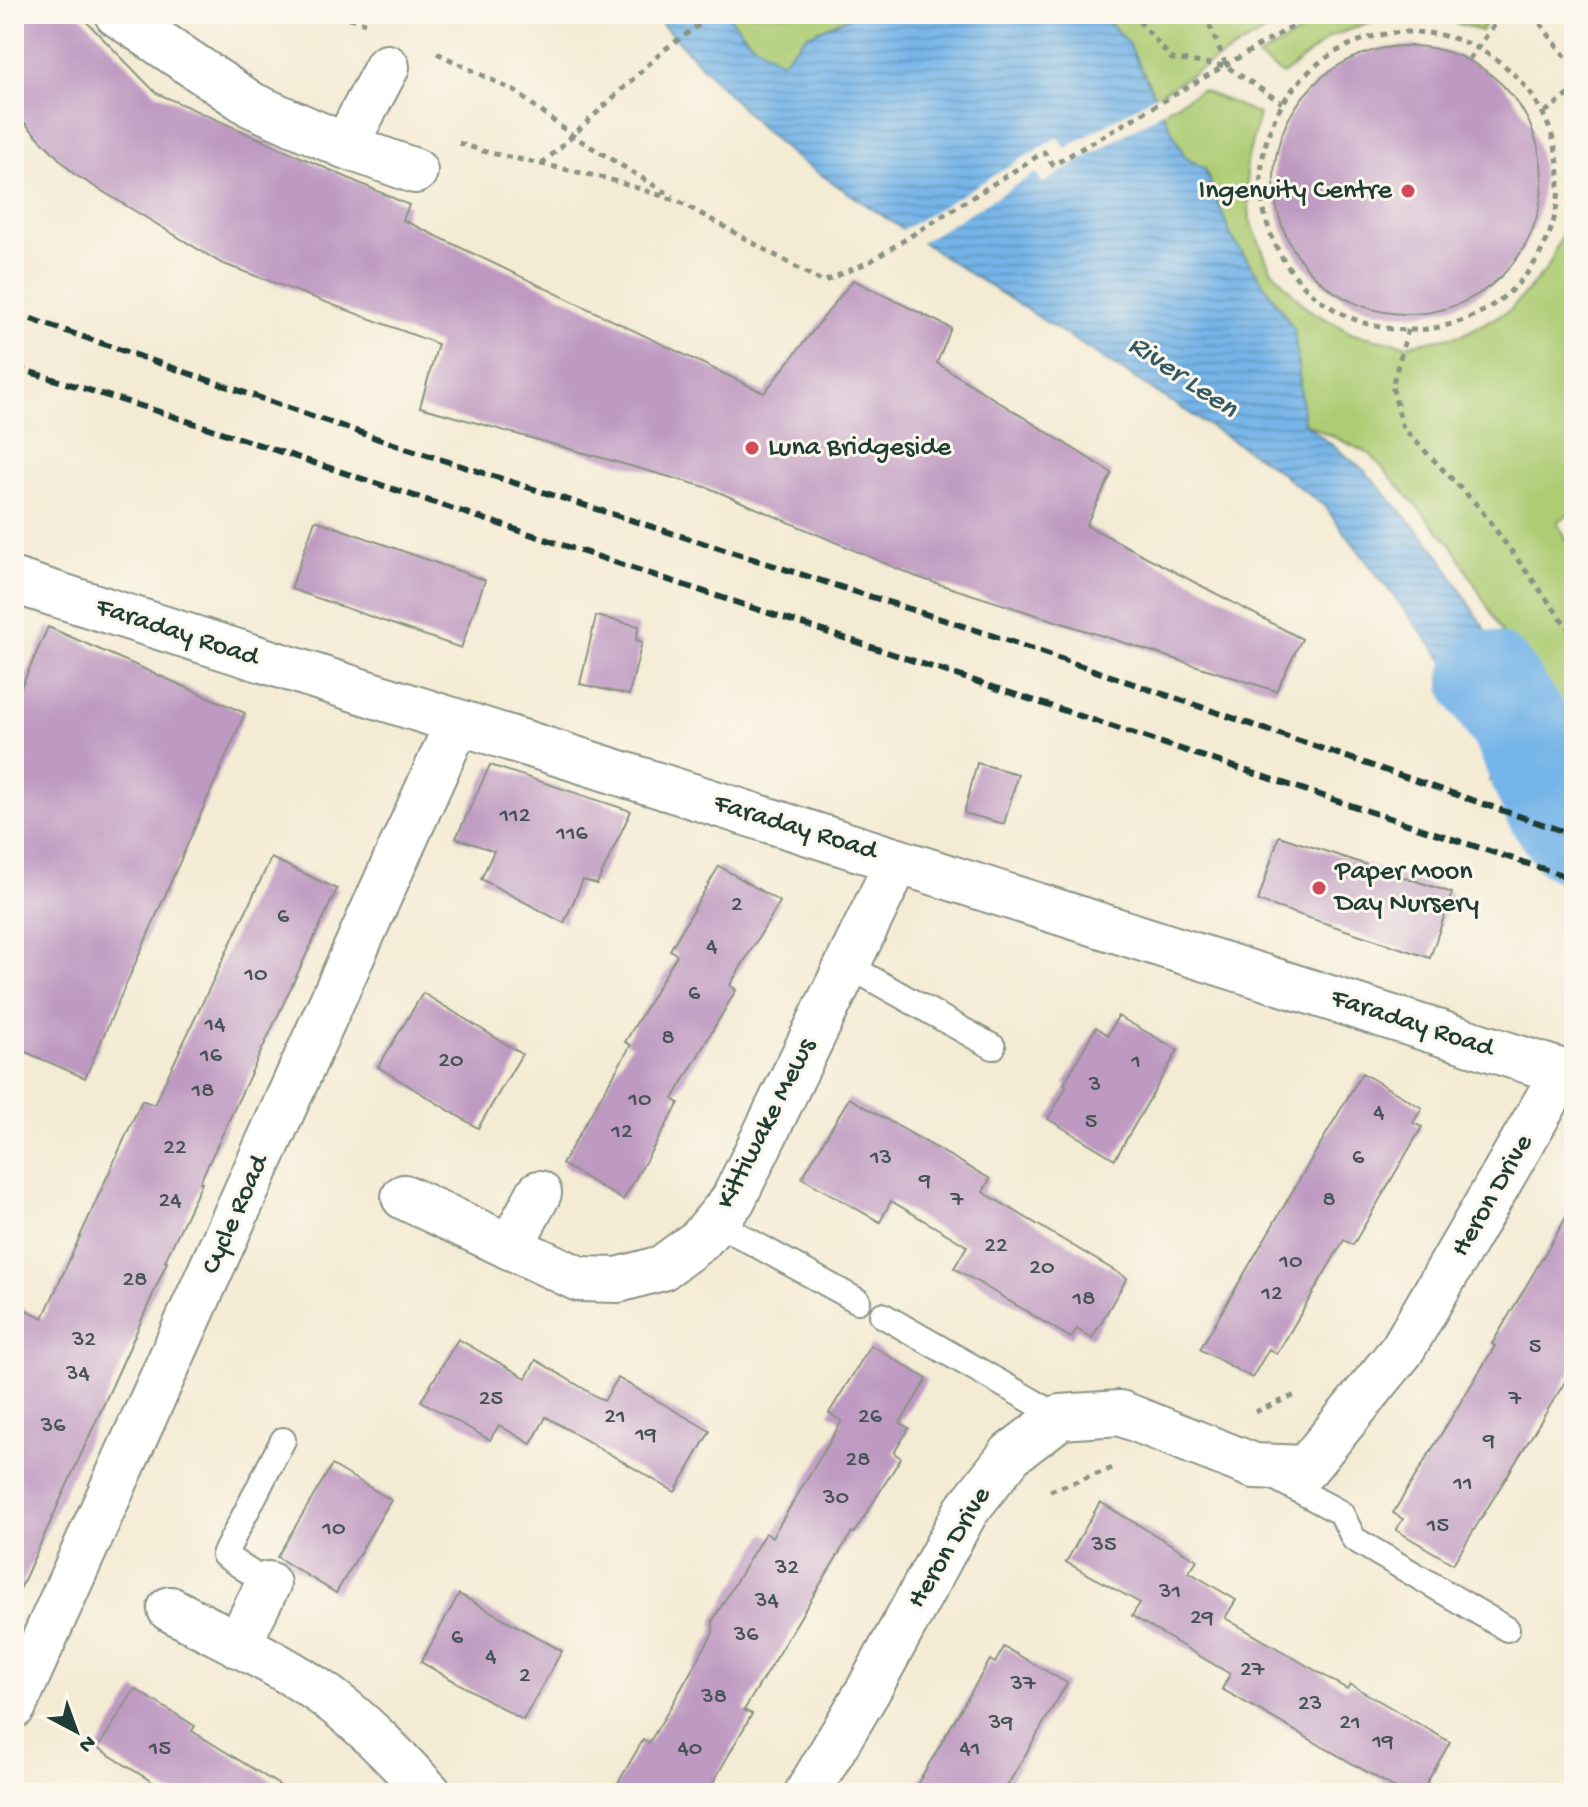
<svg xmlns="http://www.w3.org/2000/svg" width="1588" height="1807" font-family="'Gochi Hand',sans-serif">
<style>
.green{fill:#adcc73;stroke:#668454;stroke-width:2}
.water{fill:url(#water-rules);stroke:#4a788e;stroke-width:2}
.pier{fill:#f4ebd4}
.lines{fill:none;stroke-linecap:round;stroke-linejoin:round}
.river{stroke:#74b4e8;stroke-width:98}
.building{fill:#be99c1}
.service-casing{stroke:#8a9484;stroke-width:28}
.minor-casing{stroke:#8a9484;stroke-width:48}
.tertiary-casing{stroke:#8a9484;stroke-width:48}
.path{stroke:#8a9484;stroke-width:5;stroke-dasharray:6 6;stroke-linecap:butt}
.service{stroke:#fff;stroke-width:24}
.minor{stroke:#fff;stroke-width:44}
.tertiary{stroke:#fff;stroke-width:44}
.rail{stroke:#1f3d34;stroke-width:6;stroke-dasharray:12 6;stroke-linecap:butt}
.poi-dot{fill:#d1495b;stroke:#fbf7ec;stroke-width:3}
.labels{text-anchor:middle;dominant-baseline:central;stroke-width:6;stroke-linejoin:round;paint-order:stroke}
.number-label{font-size:24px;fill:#475457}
.poi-label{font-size:28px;fill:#1f3d34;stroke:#fbf7ec;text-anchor:start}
.street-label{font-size:28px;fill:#1f3d34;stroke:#fbf7ec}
.water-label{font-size:30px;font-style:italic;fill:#345b61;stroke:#fbf7ec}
</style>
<defs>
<pattern id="water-rules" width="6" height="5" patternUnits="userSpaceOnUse" patternTransform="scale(2)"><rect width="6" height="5" fill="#74b4e8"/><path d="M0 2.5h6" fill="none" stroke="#5f94bd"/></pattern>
</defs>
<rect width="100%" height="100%" fill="#fbf7ec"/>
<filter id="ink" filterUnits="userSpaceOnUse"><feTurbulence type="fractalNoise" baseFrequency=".0125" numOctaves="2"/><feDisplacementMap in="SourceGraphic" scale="16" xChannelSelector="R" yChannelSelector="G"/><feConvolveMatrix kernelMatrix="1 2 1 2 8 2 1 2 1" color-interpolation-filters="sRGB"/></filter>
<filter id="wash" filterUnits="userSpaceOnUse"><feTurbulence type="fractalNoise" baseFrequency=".006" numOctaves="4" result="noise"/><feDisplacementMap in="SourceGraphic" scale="32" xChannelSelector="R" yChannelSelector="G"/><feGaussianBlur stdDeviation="1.8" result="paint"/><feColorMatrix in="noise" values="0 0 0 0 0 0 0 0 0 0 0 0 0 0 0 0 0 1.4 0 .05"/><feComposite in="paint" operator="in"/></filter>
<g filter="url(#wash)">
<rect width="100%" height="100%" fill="#f4ebd4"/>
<!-- green -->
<g class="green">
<polygon points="727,14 856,14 806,36 781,63 749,40"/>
<polygon points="1101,14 1294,14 1155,96 1129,44"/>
<polygon points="1333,14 1490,14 1481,31 1436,17 1381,18 1330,37 1283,75 1258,57"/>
<polygon points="1201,90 1259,114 1246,165 1250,220 1270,268 1306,308 1353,334 1406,345 1462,335 1510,310 1547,269 1569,218 1573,165 1562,124 1574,116 1574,512 1557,522 1574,553 1574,756 1453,547 1370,454 1304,423 1294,329 1231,236 1205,169 1185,157 1162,112"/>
</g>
<!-- water -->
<polygon class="water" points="652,14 727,14 749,40 781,62 806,36 856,14 1101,14 1129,44 1185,157 1205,169 1231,236 1294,329 1304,423 1365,471 1438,553 1574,773 1574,808 1489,781 1499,741 1490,721 1324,506 1266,462 958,266 793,156 756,123"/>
<!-- pier -->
<polygon class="pier" points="1158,94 1166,110 1043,183 1036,173 918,244 899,232 1058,137 1066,148"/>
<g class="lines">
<!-- river -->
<polyline class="river" points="1489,680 1522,729 1551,801 1574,835"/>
</g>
<g id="blocks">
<!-- building -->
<g class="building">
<polygon points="14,14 79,14 156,93 409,205 403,220 764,393 853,280 951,328 937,363 1112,473 1086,525 1302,639 1276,691 917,577 709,488 420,407 438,344 221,263 74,174 14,112"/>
<circle cx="1408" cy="180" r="134"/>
<polygon points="315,520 485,580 461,648 291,589"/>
<polygon points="596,616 639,626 636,640 642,642 629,695 580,684"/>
<polygon points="48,627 245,713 85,1078 14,1047 14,703"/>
<polygon points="977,763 1018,774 1004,824 964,813"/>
<polygon points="490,765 631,811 597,884 583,880 564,923 481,879 494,851 456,838"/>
<polygon points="1279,836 1452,893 1430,958 1258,901"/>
<polygon points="271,858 337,889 200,1182 202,1183 165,1261 167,1262 132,1342 14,1602 14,1304 43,1318 142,1100 154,1105"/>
<polygon points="719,866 780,902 730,985 736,990 673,1099 679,1103 623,1200 562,1164 631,1045 625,1042 677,955 670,950"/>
<polygon points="423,993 522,1054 478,1128 378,1067"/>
<polygon points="1118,1016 1178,1050 1115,1159 1048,1119 1067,1086 1064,1084 1096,1027 1108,1035"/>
<polygon points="1362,1073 1422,1108 1413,1123 1422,1127 1353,1245 1344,1240 1277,1354 1269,1349 1252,1378 1200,1349"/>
<polygon points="849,1098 990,1179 983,1192 1127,1278 1092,1338 1077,1329 1071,1338 954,1268 967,1246 891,1201 880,1222 802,1178"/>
<polygon points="1574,1204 1574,1367 1453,1564 1396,1530 1403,1519 1393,1513 1495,1346 1492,1344"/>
<polygon points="458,1339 526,1378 536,1360 604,1401 618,1378 710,1431 675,1492 546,1417 531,1444 499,1425 490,1440 421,1401"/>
<polygon points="871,1345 927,1379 900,1423 909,1428 894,1453 901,1458 854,1533 852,1532 744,1710 752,1714 707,1793 612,1793 643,1740 649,1743 673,1703 713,1633 713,1620 765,1533 772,1537 842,1421 829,1413"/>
<polygon points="332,1465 391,1500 336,1593 277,1557"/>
<polygon points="1100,1502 1197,1560 1189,1572 1236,1600 1225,1618 1347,1689 1350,1684 1450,1742 1421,1793 1404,1793 1222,1689 1230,1674 1132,1616 1140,1603 1066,1562"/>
<polygon points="459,1594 562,1651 523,1720 421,1662"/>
<polygon points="1004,1647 1067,1683 1003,1793 912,1793 990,1660 995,1663"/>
<polygon points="135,1689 195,1726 192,1731 292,1793 170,1793 98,1748"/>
</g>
</g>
</g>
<g filter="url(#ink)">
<use href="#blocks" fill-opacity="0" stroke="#8a9484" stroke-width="2"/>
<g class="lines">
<defs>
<g id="service">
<polyline points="847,965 993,1047"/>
<polyline points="715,1222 858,1301"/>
<polyline points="882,1315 1060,1417"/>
<polyline points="1268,1474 1341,1513 1354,1539 1507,1629"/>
<polyline points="268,1584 224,1555 283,1440"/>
</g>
<g id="minor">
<polyline points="117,14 252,105 345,146 415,171"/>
<polyline points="345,146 387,67"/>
<polyline points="404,1197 579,1279 618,1280 662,1268 700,1240 733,1200 898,861"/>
<polyline points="510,1247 539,1193"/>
<path d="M 170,1609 C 222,1637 278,1662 326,1696 C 364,1723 397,1759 429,1793"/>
<polyline points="238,1645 268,1584"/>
<polyline points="14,1706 457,724"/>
<polyline points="807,1793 869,1689 966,1511 1011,1454 1060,1417 1120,1413 1254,1466 1306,1468 1402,1350 1563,1072"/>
</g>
<path id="tertiary" d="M 14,581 C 530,747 1047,908 1563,1072 L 1574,1079"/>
</defs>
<!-- service casing -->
<use href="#service" class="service-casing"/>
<!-- minor casing -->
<use href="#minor" class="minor-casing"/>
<!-- tertiary casing -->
<use href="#tertiary" class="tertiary-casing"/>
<!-- path -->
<g class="path">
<polyline points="338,14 365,23"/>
<polyline points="1129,14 1139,21 1172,59 1226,66 1282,103"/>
<polyline points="1205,14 1226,65"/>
<polyline points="1533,14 1574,68"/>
<circle cx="1410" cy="181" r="149"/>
<polyline points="437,53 516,92 573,136 673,197"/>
<polyline points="1469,59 1503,14"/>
<polyline points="1545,112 1574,91"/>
<polyline points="459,143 486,152 605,178 678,201 823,282 871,261 1044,152 1053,165 1314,14"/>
<polyline points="542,164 664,50 714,14"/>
<polyline points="1408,330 1392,386 1403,428 1478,506 1574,636"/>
<polyline points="1255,1412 1298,1394"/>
<polyline points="1050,1491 1116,1467"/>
</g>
<!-- service -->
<use href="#service" class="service"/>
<!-- minor -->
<use href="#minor" class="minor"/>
<!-- tertiary -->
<use href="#tertiary" class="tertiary"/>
<!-- rail -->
<g class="rail">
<polyline points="14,313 402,447 991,635 1574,835"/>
<polyline points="14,367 163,413 1574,879"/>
</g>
</g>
</g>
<!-- markers -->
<g class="poi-dot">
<circle cx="1408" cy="191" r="8"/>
<circle cx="752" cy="448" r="8"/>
<circle cx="1319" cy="888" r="8"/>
</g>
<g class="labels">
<!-- number labels -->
<g class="number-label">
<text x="515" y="816">112</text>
<text x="572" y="834">116</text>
<text x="737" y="905">2</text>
<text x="283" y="917">6</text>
<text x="712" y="947">4</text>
<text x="256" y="975">10</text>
<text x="694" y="994">6</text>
<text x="215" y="1025">14</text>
<text x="668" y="1038">8</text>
<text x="211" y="1056">16</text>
<text x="451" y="1061">20</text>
<text x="1136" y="1062">1</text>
<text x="1095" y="1085">3</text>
<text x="203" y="1091">18</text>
<text x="640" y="1100">10</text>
<text x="1379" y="1113">4</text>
<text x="1091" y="1122">5</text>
<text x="622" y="1132">12</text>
<text x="175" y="1148">22</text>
<text x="881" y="1158">13</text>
<text x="1358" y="1158">6</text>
<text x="925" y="1181">9</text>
<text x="957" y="1200">7</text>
<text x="1329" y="1200">8</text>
<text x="170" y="1201">24</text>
<text x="996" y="1246">22</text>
<text x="1291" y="1262">10</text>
<text x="1042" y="1268">20</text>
<text x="135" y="1280">28</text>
<text x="1272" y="1294">12</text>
<text x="1084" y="1299">18</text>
<text x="84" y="1340">32</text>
<text x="1535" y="1347">5</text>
<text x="78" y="1374">34</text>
<text x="491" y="1399">25</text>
<text x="1515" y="1399">7</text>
<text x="615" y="1417">21</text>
<text x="870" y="1417">26</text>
<text x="53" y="1426">36</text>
<text x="646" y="1435">19</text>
<text x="1489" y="1441">9</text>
<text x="858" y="1460">28</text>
<text x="1463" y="1484">11</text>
<text x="836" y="1498">30</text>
<text x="1438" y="1526">15</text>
<text x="334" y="1529">10</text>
<text x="1104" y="1545">35</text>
<text x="787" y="1568">32</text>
<text x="1170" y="1592">31</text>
<text x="767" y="1601">34</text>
<text x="1202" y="1618">29</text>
<text x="746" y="1635">36</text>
<text x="457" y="1638">6</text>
<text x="491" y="1657">4</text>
<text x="1252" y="1670">27</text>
<text x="525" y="1676">2</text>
<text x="1023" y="1684">37</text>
<text x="714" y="1697">38</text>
<text x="1310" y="1704">23</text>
<text x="1001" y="1723">39</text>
<text x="1350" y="1723">21</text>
<text x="1383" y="1742">19</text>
<text x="160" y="1749">15</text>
<text x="690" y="1749">40</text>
<text x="970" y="1749">41</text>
</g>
<!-- poi labels -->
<g class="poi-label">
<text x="1392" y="191" text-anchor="end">Ingenuity Centre</text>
<text x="768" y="448">Luna Bridgeside</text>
<text x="1335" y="872">Paper Moon<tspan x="1335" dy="32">Day Nursery</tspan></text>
</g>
<!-- street labels -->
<g class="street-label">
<text transform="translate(177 633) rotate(18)">Faraday Road</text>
<text transform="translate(795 828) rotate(17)">Faraday Road</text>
<text transform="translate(1412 1024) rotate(18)">Faraday Road</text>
<text transform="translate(767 1124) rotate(-63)">Kittiwake Mews</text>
<text transform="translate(1493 1196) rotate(-60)">Heron Drive</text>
<text transform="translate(236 1215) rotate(-66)">Cycle Road</text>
<text transform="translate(950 1548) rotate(-59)">Heron Drive</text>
</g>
<!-- water labels -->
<g class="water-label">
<text transform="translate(1182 378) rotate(34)">River Leen</text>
</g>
</g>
<!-- margin -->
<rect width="1588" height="1807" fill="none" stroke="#fbf7ec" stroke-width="48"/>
<!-- north arrow -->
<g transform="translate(76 1731) rotate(139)" stroke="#fbf7ec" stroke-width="6" paint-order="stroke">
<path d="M0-6L14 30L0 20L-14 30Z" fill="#1f3d34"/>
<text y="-12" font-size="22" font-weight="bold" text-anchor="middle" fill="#1f3d34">N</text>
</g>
</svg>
